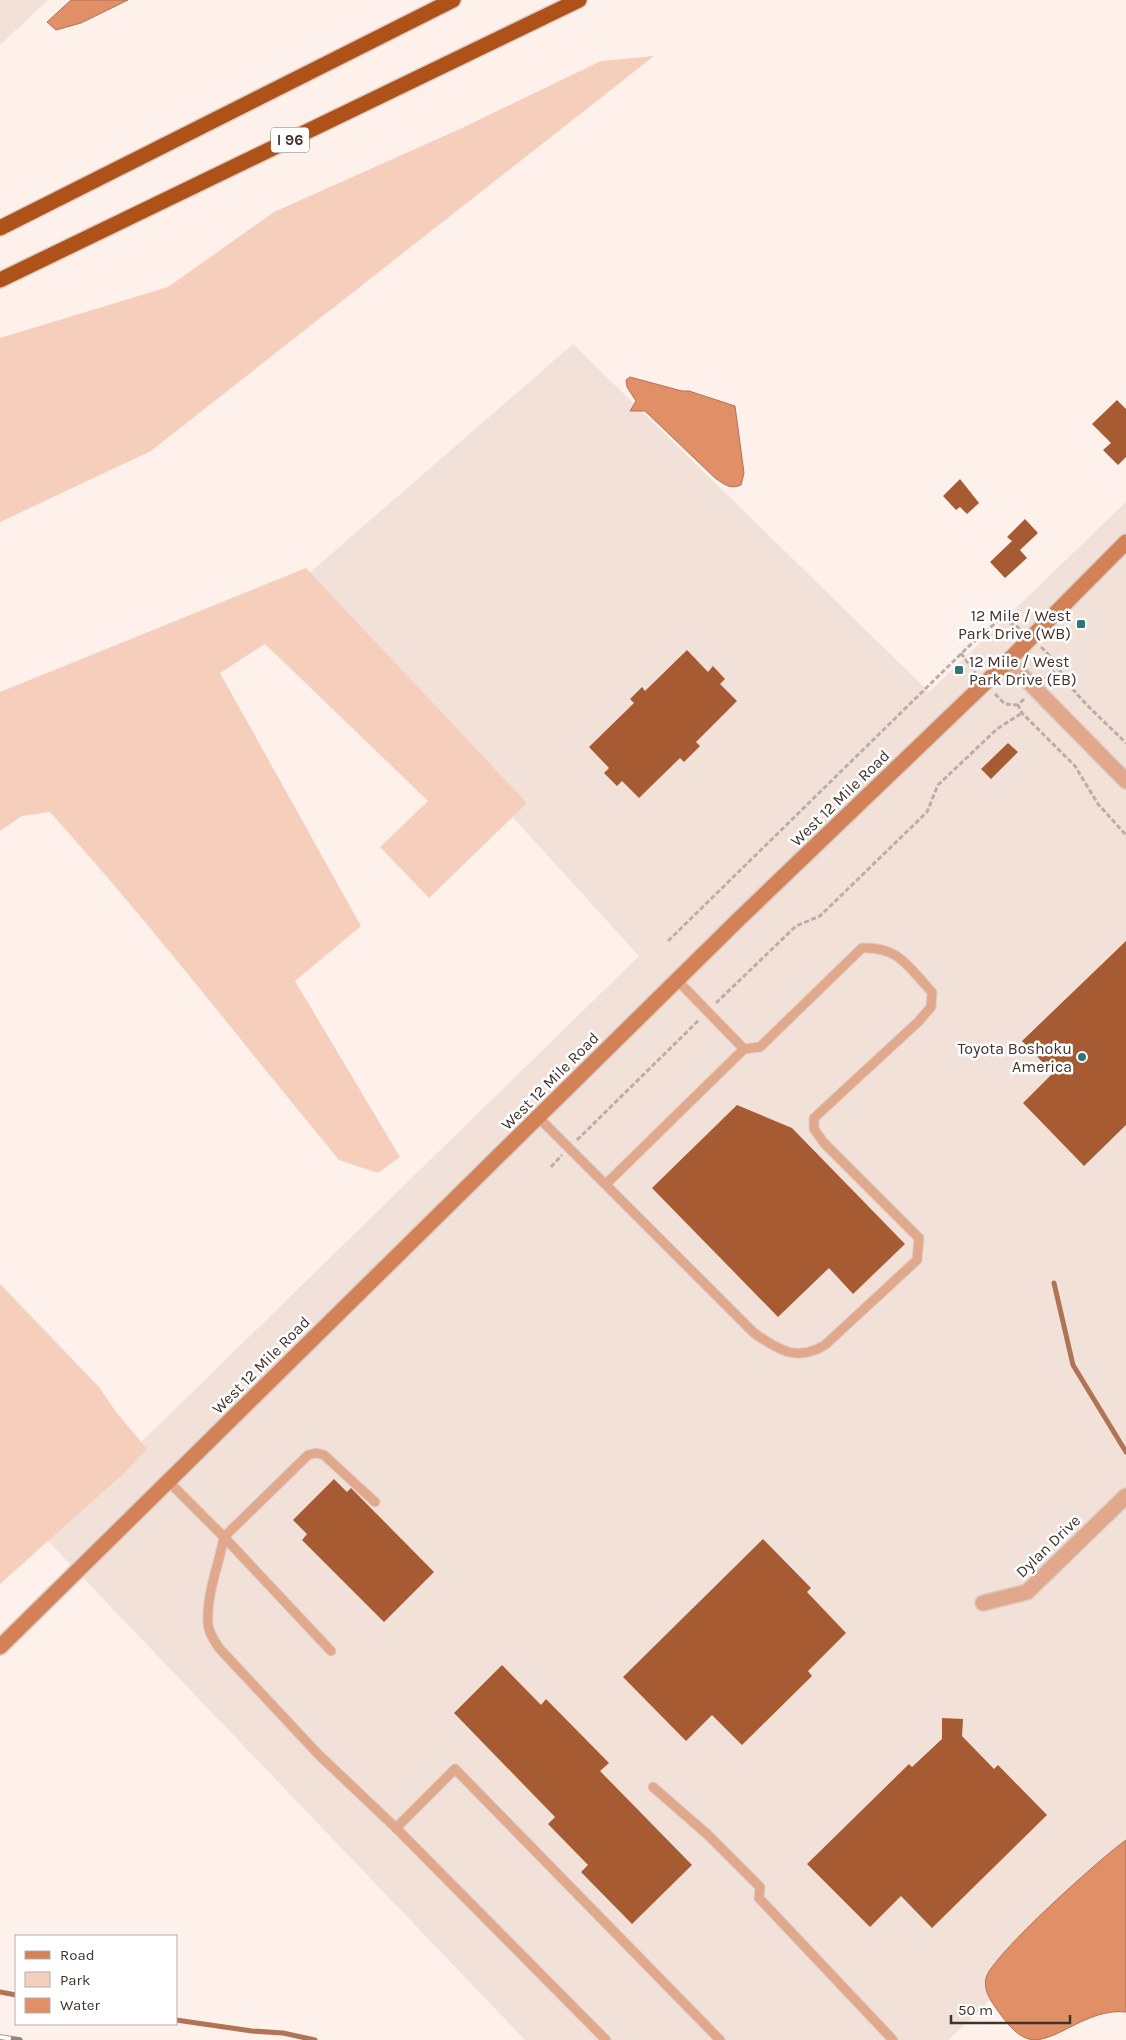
<svg xmlns="http://www.w3.org/2000/svg" width="1126" height="2040" font-family="Karla,sans-serif">
<style>
.built{fill:#f2e1d9}
.green{fill:#f6cfbc}
.water{fill:#e08f66;stroke:#b07355}
.lines{fill:none;stroke-linecap:round;stroke-linejoin:round}
.stream{stroke:#b07355;stroke-width:5}
.building{fill:#a75b33}
.service-casing{stroke:#dccec8;stroke-width:11}
.minor-casing{stroke:#dccec8;stroke-width:18}
.tertiary-casing{stroke:#dccec8;stroke-width:18}
.secondary-casing{stroke:#dccec8;stroke-width:18}
.motorway-casing{stroke:#dccec8;stroke-width:18}
.path{stroke:#bbada7;stroke-width:3;stroke-dasharray:5 2.5;stroke-linecap:butt}
.service{stroke:#e1a88c;stroke-width:9}
.minor{stroke:#e1a88c;stroke-width:15}
.tertiary{stroke:#e1a88c;stroke-width:15}
.secondary{stroke:#d38156;stroke-width:15}
.motorway{stroke:#af5219;stroke-width:15}
.rail-casing{stroke:#92857e;stroke-width:5.5}
.rail{stroke:#fff;stroke-width:4;stroke-dasharray:11;stroke-linecap:butt}
.poi-dot{fill:#2e7779;stroke:#fff;stroke-width:2}
.labels{text-anchor:middle;dominant-baseline:central;stroke-width:5;stroke-linejoin:round;paint-order:stroke}
.shield{fill:#fff;stroke:#79706b;stroke-width:1}
.shield-label{font-size:15px;font-weight:bold;fill:#40332c}
.poi-label{font-size:16px;fill:#40332c;stroke:#fff;text-anchor:end}
.street-label{font-size:16px;fill:#40332c;stroke:#fff}
</style>
<rect width="100%" height="100%" fill="#fef0ea"/>
<!-- built -->
<g class="built">
<polygon points="0,0 48,0 0,45"/>
<polygon points="573,344 929,692 1126,502 1126,1871 948,2040 525,2040 44,1537 639,956 299,582"/>
</g>
<!-- green -->
<g class="green">
<polygon points="654,56 151,451 0,522 0,338 168,287 274,212 462,128 601,61"/>
<path d="M 306,568 L 527,803 L 429,898 L 380,847 L 428,801 L 265,644 L 220,673 L 361,926 L 295,981 L 400,1157 L 378,1173 L 339,1160 C 243,1044 151,924 50,812 L 22,816 L 0,831 L 0,692 Z"/>
<polygon points="0,1284 99,1387 116,1412 147,1449 123,1474 0,1584"/>
</g>
<!-- water -->
<g class="water">
<polygon points="71,0 128,0 81,23 56,30 47,22"/>
<path d="M 630,377 L 682,391 L 689,391 L 735,406 L 744,473 L 741,485 C 730,490 724,484 715,478 L 645,411 L 630,411 L 636,401 L 627,387 L 626,380 Z"/>
<path d="M 1126,1840 L 1126,2012 C 1088,2008 1060,2040 1033,2040 C 1019,2038 1009,2026 1001,2015 C 993,2004 983,1992 986,1978 C 991,1956 1103,1856 1126,1840 Z"/>
</g>
<g class="lines">
<!-- stream -->
<g class="stream">
<polyline points="1054,1283 1073,1365 1126,1452"/>
<polyline points="0,1992 16,1995"/>
<polyline points="176,2020 252,2031 283,2033 315,2040"/>
</g>
</g>
<!-- building -->
<g class="building">
<polygon points="1117,400 1126,409 1126,457 1118,465 1103,450 1111,443 1092,424"/>
<polygon points="960,479 979,503 967,514 960,507 956,510 943,496"/>
<polygon points="1025,519 1038,533 1020,550 1027,558 1005,578 990,562 1012,541 1007,537"/>
<polygon points="687,650 708,672 713,666 725,679 720,684 737,701 696,742 700,746 684,762 680,758 639,798 622,781 617,786 604,773 609,768 589,747 634,703 630,699 642,687 645,691"/>
<polygon points="1008,743 1018,752 991,779 981,769"/>
<polygon points="1126,941 1126,1125 1084,1166 1023,1103 1053,1073 1022,1041"/>
<polygon points="737,1105 792,1128 905,1244 853,1294 829,1268 778,1317 652,1188"/>
<polygon points="334,1479 347,1492 351,1488 354,1491 434,1572 384,1622 302,1540 307,1534 293,1520"/>
<polygon points="763,1539 811,1588 807,1592 846,1633 808,1671 812,1676 742,1745 712,1715 686,1741 623,1677"/>
<polygon points="502,1665 541,1705 546,1699 609,1763 600,1771 692,1865 632,1924 581,1872 588,1865 548,1824 555,1817 454,1713"/>
<polygon points="942,1718 963,1719 962,1736 994,1769 998,1765 1047,1815 932,1928 901,1896 870,1927 807,1864 909,1764 912,1767 942,1739"/>
</g>
<g class="lines">
<defs>
<g id="service">
<path d="M 538,1117 L 754,1333 C 778,1350 797,1362 825,1345 L 917,1260 L 919,1238 L 824,1143 L 814,1129 L 814,1118 L 918,1022 L 931,1007 L 932,992 C 908,967 899,946 862,948 L 760,1047 L 744,1049 L 677,980"/>
<polyline points="606,1184 744,1049"/>
<path d="M 168,1481 L 224,1537 C 219,1564 206,1595 208,1623 C 208,1632 214,1640 219,1648 L 318,1754 L 396,1828 L 606,2040"/>
<polyline points="331,1651 224,1537 308,1455 316,1453 324,1455 375,1502"/>
<polyline points="653,1787 708,1835 760,1887 759,1898 893,2040"/>
<polyline points="396,1828 455,1769 720,2040"/>
</g>
<polyline id="minor" points="983,1603 1027,1592 1126,1496"/>
<polyline id="tertiary" points="1008,661 1126,781"/>
<polyline id="secondary" points="0,1647 739,919 1008,661 1126,542"/>
<g id="motorway">
<polyline points="0,228 453,0"/>
<polyline points="0,280 579,0"/>
</g>
</defs>
<!-- service casing -->
<use href="#service" class="service-casing"/>
<!-- minor casing -->
<use href="#minor" class="minor-casing"/>
<!-- tertiary casing -->
<use href="#tertiary" class="tertiary-casing"/>
<!-- secondary casing -->
<use href="#secondary" class="secondary-casing"/>
<!-- motorway casing -->
<use href="#motorway" class="motorway-casing"/>
<!-- path -->
<g class="path">
<path d="M 1041,647 C 1056,661 1059,672 1071,687 C 1087,707 1108,725 1126,743"/>
<polyline points="961,653 975,673"/>
<polyline points="1045,679 1059,667"/>
<polyline points="995,694 1005,704 1018,705"/>
<polyline points="1024,699 1018,705 1022,713 1075,766 1098,804 1126,835"/>
<polyline points="668,941 968,647 1000,619 1015,625 1021,630"/>
<polyline points="716,1003 796,926 820,916 927,812 938,785 997,729 1022,713"/>
<polyline points="577,1140 699,1020"/>
<polyline points="551,1167 562,1155"/>
</g>
<!-- service -->
<use href="#service" class="service"/>
<!-- minor -->
<use href="#minor" class="minor"/>
<!-- tertiary -->
<use href="#tertiary" class="tertiary"/>
<!-- secondary -->
<use href="#secondary" class="secondary"/>
<!-- motorway -->
<use href="#motorway" class="motorway"/>
<defs>
<polyline id="rail" points="0,2037 20,2040"/>
</defs>
<!-- rail casing -->
<use href="#rail" class="rail-casing"/>
<!-- rail -->
<use href="#rail" class="rail"/>
</g>
<!-- markers -->
<g class="poi-dot">
<rect x="1076" y="619" width="10" height="10" rx="2.5"/>
<rect x="954" y="665" width="10" height="10" rx="2.5"/>
<circle cx="1082" cy="1057" r="5"/>
</g>
<g class="labels">
<!-- shield labels -->
<rect class="shield" x="271" y="127.5" width="38" height="25" rx="4"/>
<g class="shield-label">
<text x="290" y="140">I 96</text>
</g>
<!-- poi labels -->
<g class="poi-label">
<text x="1071" y="615">12 Mile / West<tspan x="1071" dy="18">Park Drive (WB)</tspan></text>
<text x="969" y="661" text-anchor="start">12 Mile / West<tspan x="969" dy="18">Park Drive (EB)</tspan></text>
<text x="1072" y="1048">Toyota Boshoku<tspan x="1072" dy="18">America</tspan></text>
</g>
<!-- street labels -->
<g class="street-label">
<text transform="translate(840 798) rotate(-44)">West 12 Mile Road</text>
<text transform="translate(550 1081) rotate(-45)">West 12 Mile Road</text>
<text transform="translate(261 1365) rotate(-45)">West 12 Mile Road</text>
<text transform="translate(1048 1546) rotate(-44)">Dylan Drive</text>
</g>
</g>
<!-- legend -->
<rect x="15" y="1935" width="162" height="90" fill="#ffffff" stroke="#b3adab"/>
<rect x="25" y="1951" width="25" height="8" fill="#d38156" stroke="#b3adab"/>
<text x="60" y="1960" font-size="15" fill="#40332c">Road</text>
<rect x="25" y="1972" width="25" height="15" fill="#f6cfbc" stroke="#b3adab"/>
<text x="60" y="1985" font-size="15" fill="#40332c">Park</text>
<rect x="25" y="1998" width="25" height="15" fill="#e08f66" stroke="#b3adab"/>
<text x="60" y="2010" font-size="15" fill="#40332c">Water</text>
<!-- scale -->
<path d="M951 2015v8h119v-8" fill="none" stroke="#40332c" stroke-width="2.5"/>
<text x="958" y="2015" font-size="15" fill="#40332c" stroke="#ffffff" stroke-width="4" paint-order="stroke">50 m</text>
</svg>
